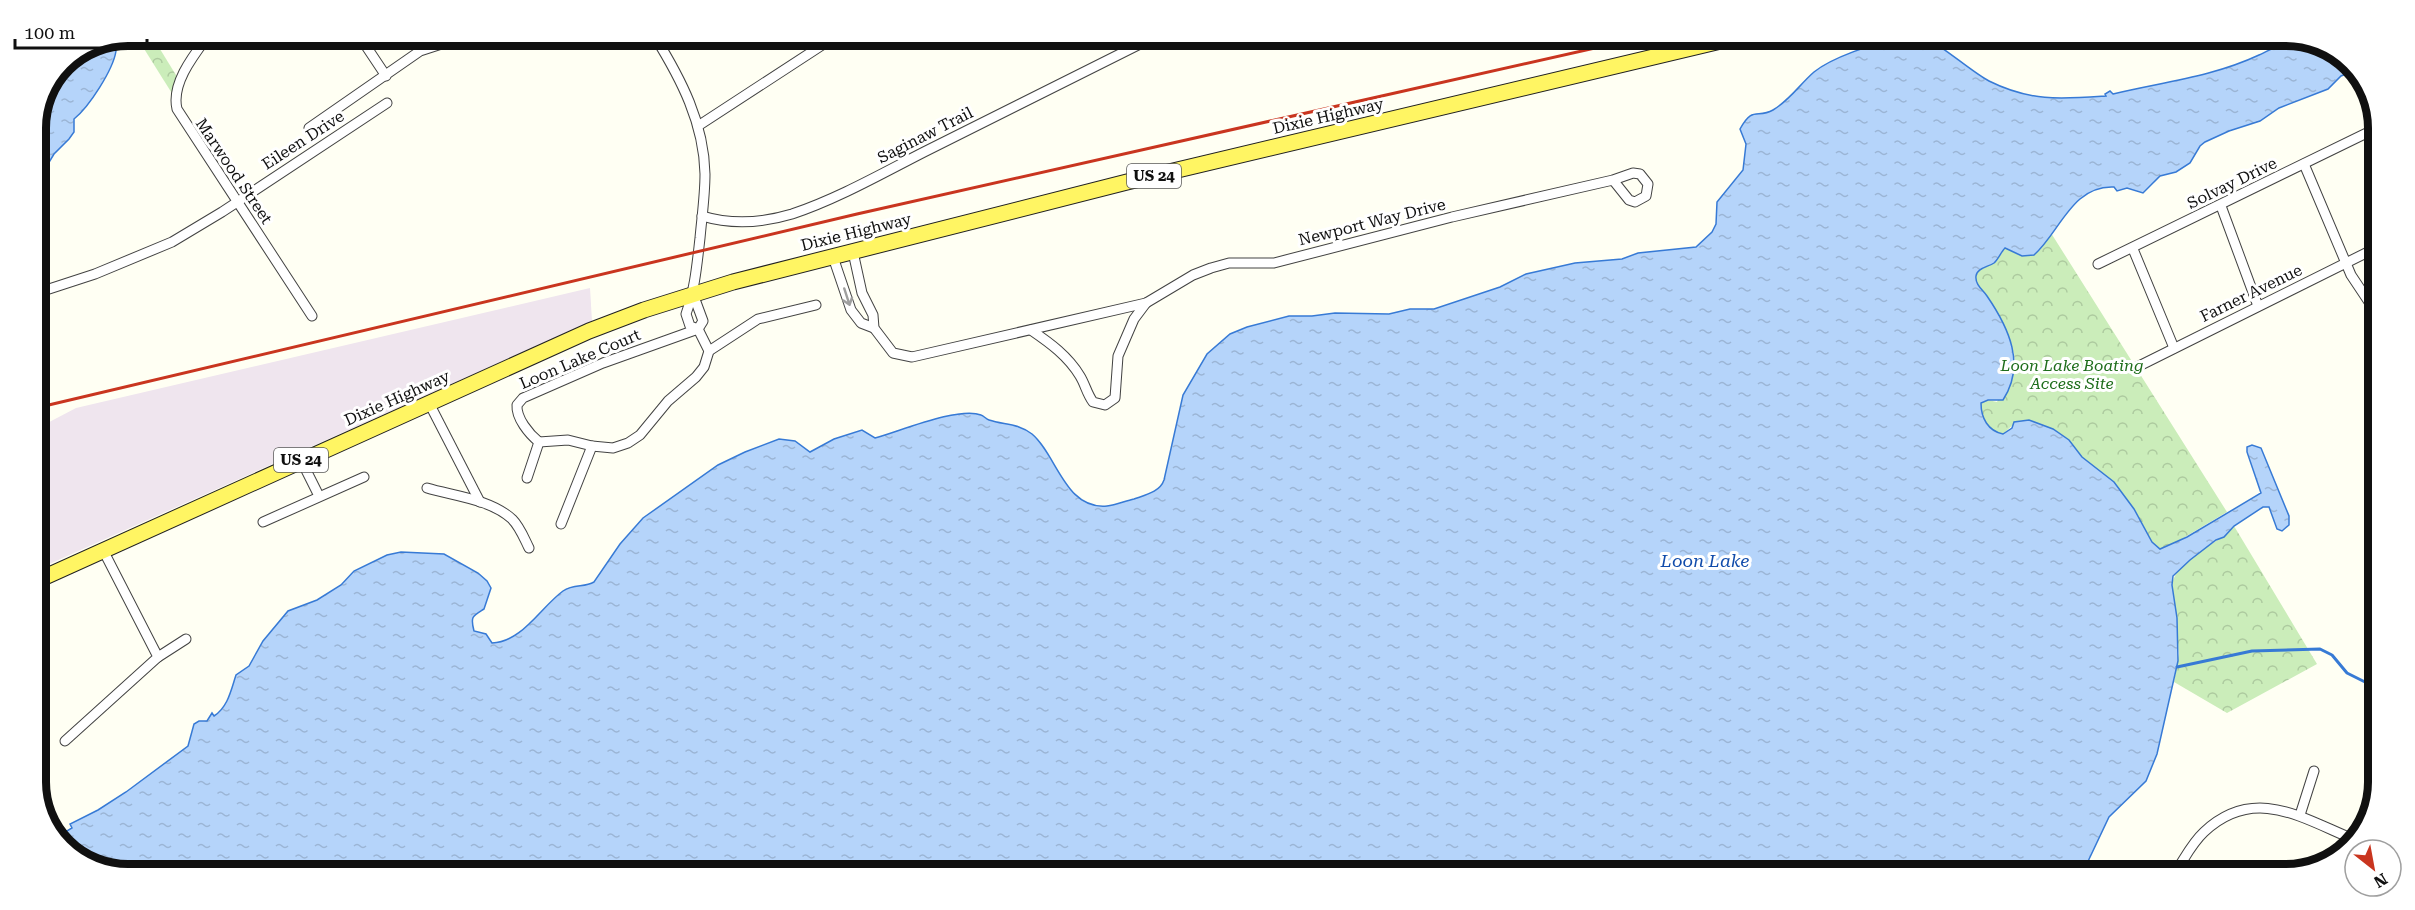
<svg xmlns="http://www.w3.org/2000/svg" width="2415" height="910" font-family="'Roboto Serif',serif">
<style>
.industrial{fill:#efe5ee}
.park{fill:url(#park-crowns)}
.water{fill:url(#water-ripples);stroke:#377ad5;stroke-width:1.5}
.lines{fill:none;stroke-linecap:round;stroke-linejoin:round}
.stream{stroke:#377ad5;stroke-width:3}
.minor-casing{stroke:#434343;stroke-width:11}
.primary-casing{stroke:#212121;stroke-width:17}
.minor{stroke:#fff;stroke-width:9}
.primary{stroke:#fff563;stroke-width:15}
.rail{stroke:#c9351f;stroke-width:3}
.oneway{stroke:#9f9f9f}
.labels{text-anchor:middle;dominant-baseline:central;stroke-width:6;stroke-linejoin:round;paint-order:stroke}
.shield{fill:#fff;stroke:#585858;stroke-width:1.5}
.shield-label{font-size:15px;font-weight:bold;fill:#101010}
.street-label{font-size:16px;fill:#101010;stroke:#fff}
.park-label{font-size:16px;font-style:italic;fill:#1e6d1b;stroke:#fff}
.water-label{font-size:18px;font-style:italic;fill:#114cab;stroke:#fff}
.rim{fill:none;stroke:#101010;stroke-width:8}
</style>
<defs>
<pattern id="park-crowns" width="20" height="18" patternUnits="userSpaceOnUse" patternTransform="scale(1.5)"><rect width="20" height="18" fill="#cbedba"/><path d="M2 6a3 3 0 1 1 6 0M12 15a3 3 0 1 1 6 0" fill="none" stroke="#adca9f"/></pattern>
<pattern id="water-ripples" width="26" height="14" patternUnits="userSpaceOnUse" patternTransform="scale(1.5)"><rect width="26" height="14" fill="#b5d4fa"/><path d="M2 4q2-2 4 0t4 0M15 11q2-2 4 0t4 0" fill="none" stroke="#9bb5d5"/></pattern>
</defs>
<rect width="100%" height="100%" fill="#fffff3"/>
<!-- industrial -->
<polygon class="industrial" points="590,288 592,321 36,570 36,429 76,408"/>
<!-- park -->
<g class="park">
<polygon points="136,36 152,36 179,80 173,95"/>
<path d="M 2051,233 L 2227,512 L 2168,547 L 2160,549 L 2152,542 L 2134,509 L 2114,482 L 2082,457 L 2069,440 L 2053,429 L 2029,420 L 2017,421 L 2003,434 C 1988,431 1981,418 1981,403 L 1988,400 L 1997,402 L 2015,364 L 2014,353 L 1985,293 L 1978,285 L 1976,276 L 1979,270 L 1996,262 L 2005,248 L 2022,256 L 2039,251 Z"/>
<path d="M 2234,526 L 2317,664 L 2227,713 L 2174,682 L 2179,654 L 2172,585 C 2177,557 2217,546 2234,526 Z"/>
</g>
<!-- water -->
<g class="water">
<path d="M 1895,40 C 1905,40 1918,38 1928,40 C 1939,43 1973,73 1989,81 C 2031,102 2062,99 2106,96 L 2105,94 L 2110,91 L 2113,94 C 2163,82 2212,77 2259,55 C 2279,46 2291,36 2315,41 C 2326,43 2347,63 2357,70 L 2341,76 L 2328,89 L 2279,108 L 2260,121 L 2229,131 L 2205,142 L 2200,146 L 2190,163 L 2176,172 L 2160,176 L 2143,193 L 2127,188 L 2117,191 L 2114,187 C 2072,185 2060,232 2034,255 L 2022,256 L 2005,248 C 2001,252 1998,260 1994,263 C 1988,267 1977,268 1976,276 C 1975,285 1983,290 1987,296 C 2009,328 2026,365 2003,400 L 1988,400 L 1981,403 C 1981,418 1988,431 2003,434 L 2012,428 L 2014,422 L 2029,420 L 2053,429 L 2069,440 L 2082,457 L 2114,482 L 2134,509 L 2152,542 L 2160,549 L 2187,537 L 2261,493 L 2247,452 L 2247,447 L 2252,445 L 2261,448 L 2289,516 L 2289,525 L 2282,531 L 2277,529 L 2269,507 L 2263,507 L 2234,526 L 2224,537 L 2216,540 L 2190,560 L 2173,576 L 2172,585 L 2177,618 L 2178,661 L 2157,754 L 2146,781 L 2109,817 L 2082,874 L 98,869 L 55,838 L 72,828 L 70,824 L 98,810 L 126,792 L 188,746 L 194,724 L 199,721 L 207,721 L 212,713 L 214,716 C 228,707 231,690 236,675 L 249,666 L 263,641 L 288,611 L 317,600 L 341,585 L 354,571 L 387,555 L 401,552 L 444,554 L 478,573 L 487,581 L 491,588 L 484,609 C 473,616 470,616 474,631 L 486,634 L 492,643 C 522,642 540,608 563,591 C 574,583 584,588 594,582 L 620,544 L 643,518 L 718,465 L 745,452 L 779,439 L 795,441 L 810,452 L 834,439 L 862,430 L 875,438 C 898,432 959,406 981,415 C 984,416 986,419 989,420 C 1004,425 1018,423 1032,434 C 1057,455 1065,510 1107,506 C 1116,505 1125,501 1134,499 C 1145,495 1160,492 1164,480 L 1183,395 L 1207,354 L 1230,334 L 1247,327 L 1289,316 L 1312,316 L 1335,313 L 1389,314 L 1410,309 L 1434,309 L 1500,287 L 1526,274 L 1575,263 L 1622,259 L 1638,253 L 1696,247 L 1712,232 L 1716,224 L 1717,202 L 1743,170 L 1746,144 L 1740,129 C 1753,105 1757,119 1773,110 C 1790,100 1800,84 1814,72 C 1831,58 1874,43 1895,40 Z"/>
<path d="M 112,43 L 116,51 C 113,70 89,107 74,119 L 74,132 L 69,139 L 54,154 L 45,169 L 36,177 L 36,123 L 63,63 Z"/>
</g>
<g class="lines">
<!-- stream -->
<polyline class="stream" points="2177,667 2252,651 2320,649 2332,655 2347,673 2375,687"/>
<defs>
<g id="minor">
<path d="M 208,36 C 193,56 171,84 177,109 L 312,316"/>
<polyline points="360,37 386,76"/>
<path d="M 655,37 C 681,79 704,123 705,174 C 705,195 702,216 700,238 C 697,264 695,289 686,314 L 690,326 L 698,329 L 703,321 L 693,294"/>
<polyline points="698,126 833,38"/>
<polyline points="309,128 420,51 460,38 502,40 527,37"/>
<polyline points="2304,164 2351,275 2377,314"/>
<polyline points="2221,206 2258,306"/>
<path d="M 702,216 C 732,225 762,223 792,214 C 837,199 881,174 924,152 C 1000,114 1076,76 1152,38"/>
<polyline points="2133,249 2174,348"/>
<polyline points="853,252 862,293 873,315 874,328 893,353 912,357 1146,303 1193,275 1211,268 1229,263 1274,263 1452,217 1613,180 1629,200 1635,202 1646,196 1648,184 1640,174 1633,173 1613,180"/>
<polyline points="833,257 851,310 861,323 874,328"/>
<polyline points="2098,264 2379,127"/>
<polyline points="36,289 49,289 95,274 172,242 222,212 387,103"/>
<path d="M 1031,330 C 1050,343 1068,356 1080,376 C 1085,384 1087,394 1093,402 L 1105,405 L 1115,398 L 1118,356 L 1134,319 L 1146,303"/>
<polyline points="2137,367 2378,247"/>
<polyline points="429,403 480,502"/>
<polyline points="539,442 568,440 592,446 613,448 628,443 640,435 668,401 696,377 704,367 709,351 758,319 816,305"/>
<path d="M 539,442 C 529,434 516,418 517,405 L 523,398 L 603,363 L 698,329 L 709,351"/>
<polyline points="301,460 319,496"/>
<polyline points="527,478 539,442"/>
<path d="M 427,488 C 454,496 490,499 512,519 C 520,527 524,538 529,548"/>
<polyline points="263,522 364,477"/>
<polyline points="561,524 592,446"/>
<polyline points="158,657 186,639"/>
<polyline points="65,741 158,657 103,550"/>
<polyline points="2300,815 2314,771"/>
<path d="M 2174,874 C 2184,860 2191,844 2204,832 C 2254,785 2302,818 2353,839"/>
</g>
<polyline id="primary" points="36,581 589,331 644,310 733,282 1127,182 1725,40"/>
</defs>
<!-- minor casing -->
<use href="#minor" class="minor-casing"/>
<!-- primary casing -->
<use href="#primary" class="primary-casing"/>
<!-- minor -->
<use href="#minor" class="minor"/>
<!-- primary -->
<use href="#primary" class="primary"/>
<!-- rail -->
<polyline class="rail" points="36,408 857,214 1635,39"/>
</g>
<!-- one-way arrows -->
<defs><path id="oneway-shaft" d="M-6 0H5M1.5-3L5.5 0L1.5 3" fill="none" stroke-width="1.6" stroke-linecap="round" stroke-linejoin="round" transform="scale(1.5)"/></defs>
<use class="oneway" href="#oneway-shaft" transform="translate(847 297) rotate(72)"/>
<g class="labels">
<!-- shield labels -->
<g class="shield">
<rect x="1127" y="164" width="54" height="24" rx="4.5"/>
<rect x="274" y="448" width="54" height="24" rx="4.5"/>
</g>
<g class="shield-label">
<text x="1154" y="176">US 24</text>
<text x="301" y="460">US 24</text>
</g>
<!-- street labels -->
<g class="street-label">
<text transform="translate(1328 116) rotate(-13)">Dixie Highway</text>
<text transform="translate(925 135) rotate(-27)">Saginaw Trail</text>
<text transform="translate(303 140) rotate(-33)">Eileen Drive</text>
<text transform="translate(234 171) rotate(56)">Marwood Street</text>
<text transform="translate(2232 183) rotate(-26)">Solvay Drive</text>
<text transform="translate(1372 222) rotate(-14)">Newport Way Drive</text>
<text transform="translate(856 232) rotate(-14)">Dixie Highway</text>
<text transform="translate(2251 293) rotate(-26)">Farner Avenue</text>
<text transform="translate(580 359) rotate(-23)">Loon Lake Court</text>
<text transform="translate(397 398) rotate(-24)">Dixie Highway</text>
</g>
<!-- park labels -->
<g class="park-label">
<text x="2072" y="365">Loon Lake Boating<tspan x="2072" dy="18">Access Site</tspan></text>
</g>
<!-- water labels -->
<g class="water-label">
<text x="1705" y="560">Loon Lake</text>
</g>
</g>
<!-- crop -->
<path d="M0 0H2415V910H0ZM128 46H2286A82 82 0 0 1 2368 128V782A82 82 0 0 1 2286 864H128A82 82 0 0 1 46 782V128A82 82 0 0 1 128 46Z" fill="#fff" fill-rule="evenodd"/>
<path class="rim" d="M128 46H2286A82 82 0 0 1 2368 128V782A82 82 0 0 1 2286 864H128A82 82 0 0 1 46 782V128A82 82 0 0 1 128 46Z"/>
<!-- north arrow -->
<g transform="translate(2373 868) rotate(149)"><circle r="28" fill="#ffffff" stroke="#9f9f9f" stroke-width="1.5"/>
<path d="M0-4.5L10 22L0 15L-10 22Z" fill="#c9351f"/>
<text y="-9" font-size="16" font-weight="bold" text-anchor="middle" fill="#101010">N</text>
</g>
<!-- scale -->
<path d="M15 39v9h132v-9" fill="none" stroke="#101010" stroke-width="3"/>
<text x="24" y="39" font-size="18" fill="#101010" stroke="#ffffff" stroke-width="4.5" paint-order="stroke">100 m</text>
</svg>
